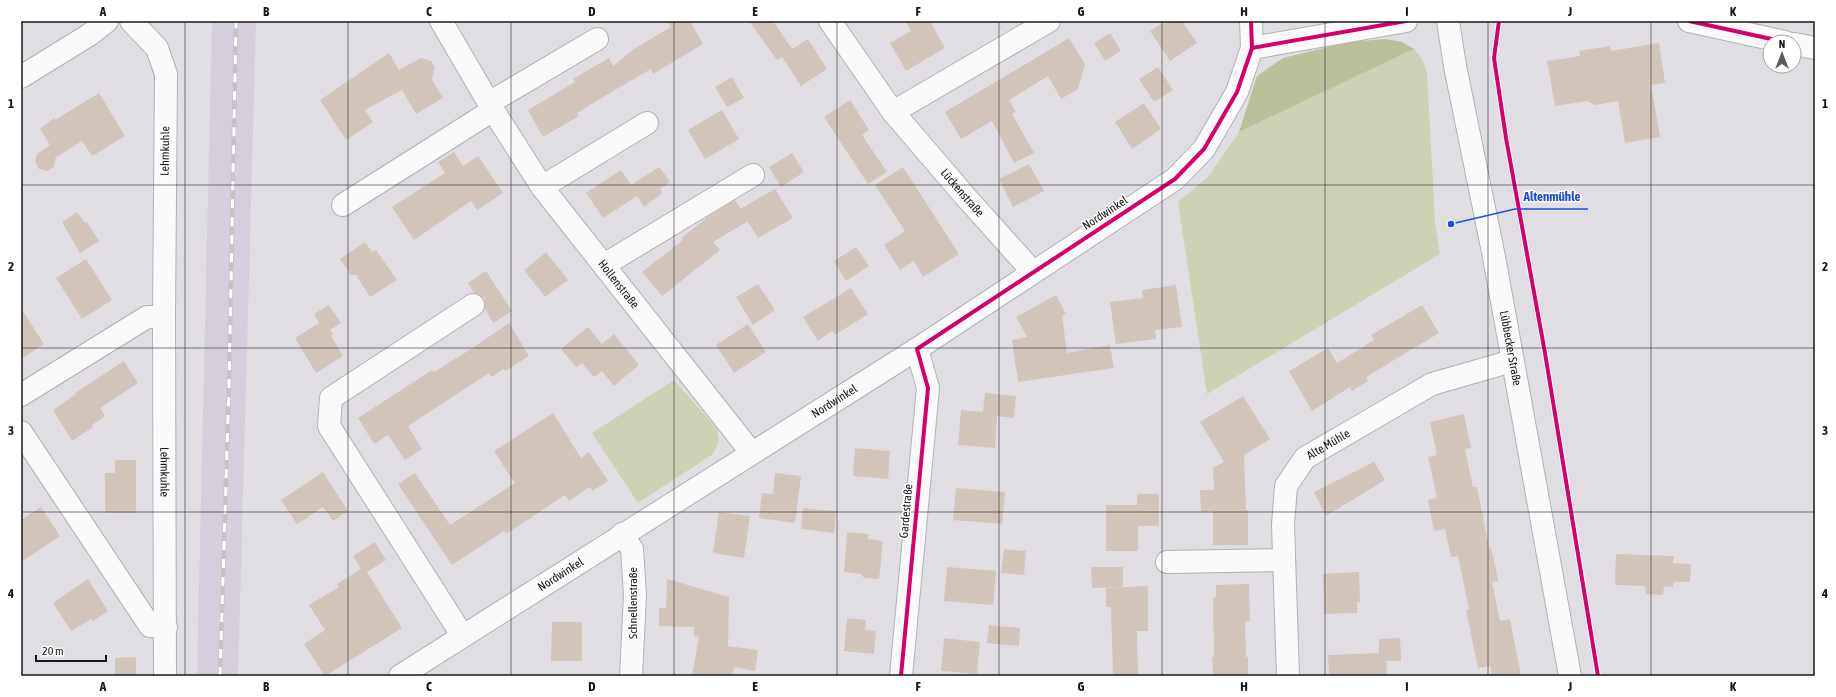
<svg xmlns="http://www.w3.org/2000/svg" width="1836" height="697" font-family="'Asap Condensed',sans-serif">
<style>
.built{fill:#d4cfda}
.green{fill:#cbd3b4}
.forest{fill:#b8c19a}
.building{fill:#d2c6bc}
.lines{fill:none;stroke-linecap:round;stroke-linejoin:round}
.minor-casing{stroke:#b3b1b5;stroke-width:24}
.minor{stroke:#fafafb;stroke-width:22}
.rail-casing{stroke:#c5c4c5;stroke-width:4.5}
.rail{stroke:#fff;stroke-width:3;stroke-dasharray:9;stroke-linecap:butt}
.cycleway-casing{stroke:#fff;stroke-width:6}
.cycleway{stroke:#d6006c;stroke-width:4}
.grid{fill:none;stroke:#171619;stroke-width:1;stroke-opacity:0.55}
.labels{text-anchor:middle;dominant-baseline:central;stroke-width:3;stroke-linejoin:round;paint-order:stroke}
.street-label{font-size:12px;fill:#171619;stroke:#fff}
.leader{fill:none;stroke:#1d4ed8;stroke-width:1.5}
.callout-dot{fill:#1d4ed8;stroke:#fff;stroke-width:1.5}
.callout-label{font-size:13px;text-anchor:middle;font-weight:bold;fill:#1d4ed8;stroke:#fff;stroke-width:3;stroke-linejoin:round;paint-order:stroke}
.neatline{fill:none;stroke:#171619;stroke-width:1.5}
.grid-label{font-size:13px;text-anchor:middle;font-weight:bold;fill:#171619}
</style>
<rect width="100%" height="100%" fill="#e0dee3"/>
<!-- built -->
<polygon class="built" points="212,21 256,21 238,676 197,676"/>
<!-- green -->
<g class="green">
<polygon points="1414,49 1422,59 1427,72 1435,222 1440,254 1207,394 1178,202 1208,177 1239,132"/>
<polygon points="674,380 717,429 719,442 713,454 638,503 592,433"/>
</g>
<!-- forest -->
<polygon class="forest" points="1386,39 1402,42 1414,49 1239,132 1257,76 1283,58 1349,42"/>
<!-- building -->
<g class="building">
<polygon points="667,21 690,21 703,44 653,74 651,69 608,94 577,113 579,116 543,137 528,110 575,82 573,79 609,58 613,66 634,49 671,27"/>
<polygon points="749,21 773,21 792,49 808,39 827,69 801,86 782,57 777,60"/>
<polygon points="905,21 930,21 945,48 906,71 890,43 911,31"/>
<polygon points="1166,21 1182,21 1197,43 1170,61 1150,31"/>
<polygon points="1110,33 1121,51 1105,61 1094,43"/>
<polygon points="1069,38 1085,64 1078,89 1061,99 1048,76 1009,100 1016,112 1012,114 1034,153 1014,163 992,121 961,139 945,112"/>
<polygon points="1659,43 1665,83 1651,85 1660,137 1625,143 1618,101 1595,105 1587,101 1555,106 1547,61 1580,56 1579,51 1610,46 1611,51"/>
<polygon points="389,53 399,70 421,58 431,61 435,67 432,80 443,98 416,114 402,90 365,110 373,122 346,140 320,100"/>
<polygon points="1158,67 1173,90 1154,102 1139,79"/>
<polygon points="732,77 744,98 727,107 715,87"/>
<polygon points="99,93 125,136 92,156 82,141 57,157 56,156 54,167 47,171 39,169 35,162 37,154 50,145 40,129 54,118 55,120"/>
<polygon points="850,100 869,130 862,135 887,172 868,184 824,117"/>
<polygon points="1144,103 1161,129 1132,149 1115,122"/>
<polygon points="722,110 739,139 705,159 688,130"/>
<polygon points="454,152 463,166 478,156 503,193 477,210 471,201 414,240 392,207 445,173 438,162"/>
<polygon points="792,153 804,172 781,187 769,167"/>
<polygon points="1029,164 1044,191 1013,207 999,179"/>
<polygon points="659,167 670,182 660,189 662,193 644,207 637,196 603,218 586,193 621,170 631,185"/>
<polygon points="903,167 959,254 923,277 914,261 900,270 884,245 905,231 875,185"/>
<polygon points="775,189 793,218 758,238 740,209"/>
<polygon points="735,200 748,221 713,242 720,250 662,296 642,272 683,240 681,238 712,214"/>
<polygon points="77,212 85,223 87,222 99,241 80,253 62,222"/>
<polygon points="365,242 372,252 376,250 397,280 370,297 356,275 351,275 340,259"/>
<polygon points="856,247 869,266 846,281 834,261"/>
<polygon points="546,252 568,280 545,297 524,270"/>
<polygon points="86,259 112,300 82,319 56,278"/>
<polygon points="486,271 512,311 493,323 485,309 485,304 484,298 479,294 474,293 468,283"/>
<polygon points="758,284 775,310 753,325 736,297"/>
<polygon points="1176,285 1182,327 1155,330 1156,339 1116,344 1110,302 1143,298 1142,290"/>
<polygon points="851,288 868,314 835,335 832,331 818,341 803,317"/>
<polygon points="1056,295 1066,314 1062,316 1067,353 1110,345 1114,368 1018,382 1012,340 1027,337 1016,317"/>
<polygon points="329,305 341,323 330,330 333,334 331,336 343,356 316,373 295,338 319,323 314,314"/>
<polygon points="1422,305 1439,333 1366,377 1368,381 1352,391 1350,387 1312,411 1289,371 1328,348 1337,363 1374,340 1371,335"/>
<polygon points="21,308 44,344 21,359"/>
<polygon points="509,323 529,356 505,371 503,369 492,377 489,373 408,426 422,449 405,460 388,435 374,444 358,418 432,370 434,372 471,349"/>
<polygon points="748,324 766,352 734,373 716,345"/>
<polygon points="588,327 602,344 614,334 639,365 614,386 602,371 594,377 582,363 576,367 561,349"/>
<polygon points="124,361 138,383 100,408 105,416 92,425 93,427 72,441 53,410 76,394 75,393"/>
<polygon points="985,393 1016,396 1014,418 997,416 995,448 958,445 961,410 983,412"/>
<polygon points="1243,396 1270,439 1244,455 1246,510 1248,510 1248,545 1213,545 1213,511 1201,512 1200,490 1214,490 1213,468 1224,462 1200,422"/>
<polygon points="553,413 581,458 589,452 608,481 592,491 590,487 569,501 565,495 506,534 504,531 452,565 398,484 415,473 450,525 515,483 494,451"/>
<polygon points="1464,414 1471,448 1465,449 1473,487 1477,487 1489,548 1491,548 1496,570 1498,581 1492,582 1500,621 1510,619 1521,676 1492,676 1490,666 1478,668 1466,610 1469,609 1458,556 1451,557 1445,529 1434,531 1428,500 1437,498 1428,457 1437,455 1430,422"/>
<polygon points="855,448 890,451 888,479 853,476"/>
<polygon points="115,460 136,460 136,513 105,513 105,473 115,473"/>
<polygon points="1374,462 1385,480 1326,516 1314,492"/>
<polygon points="323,472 348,511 333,521 323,507 297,524 281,500"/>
<polygon points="775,473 801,476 795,523 759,518 762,493 773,494"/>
<polygon points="956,488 1005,492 1002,524 953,520"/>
<polygon points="1137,494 1159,494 1159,526 1138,526 1138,551 1106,551 1106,505 1137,505"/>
<polygon points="41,507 60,536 21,562 21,520"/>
<polygon points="803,508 836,511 834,533 801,529"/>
<polygon points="719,512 750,516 744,558 713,553"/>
<polygon points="847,532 869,534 868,539 883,541 879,579 864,578 861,574 844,572"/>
<polygon points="375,542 386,560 367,572 402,628 325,676 304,644 325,630 309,605 339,587 337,584 361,569 353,556"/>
<polygon points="1004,549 1026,551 1024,575 1001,573"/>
<polygon points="1616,554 1674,556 1673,563 1691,564 1690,582 1673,582 1673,587 1664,586 1663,595 1646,594 1645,586 1615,585"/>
<polygon points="947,567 996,571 993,605 944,601"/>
<polygon points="1091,567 1123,567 1123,587 1092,588"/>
<polygon points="1359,572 1360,602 1357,602 1357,613 1324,614 1323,574"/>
<polygon points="88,579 108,611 93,621 91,619 71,631 53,603"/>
<polygon points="667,579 729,597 728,646 758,650 755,671 734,667 732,676 692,676 699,637 694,636 694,627 659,626 659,608 666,608"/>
<polygon points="1249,584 1250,621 1245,621 1246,657 1248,657 1248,676 1213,676 1212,657 1214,657 1213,597 1216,597 1216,585"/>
<polygon points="1148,586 1148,631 1137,631 1138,676 1113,676 1111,607 1106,607 1106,588"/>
<polygon points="847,618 866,620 865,630 876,631 874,654 844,651"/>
<polygon points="552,622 582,622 582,661 551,661"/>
<polygon points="989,625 1020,628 1019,646 987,643"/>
<polygon points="944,638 980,642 977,674 941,671"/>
<polygon points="1400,638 1401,661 1386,661 1387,676 1329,676 1328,655 1379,653 1379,639"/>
<polygon points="136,657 136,676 115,676 115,658"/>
</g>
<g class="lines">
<defs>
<g id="minor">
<path id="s1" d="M 131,21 L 157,48 L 166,74 L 164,317 L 165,676"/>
<path id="s2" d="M 441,21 L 493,110 L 542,187 L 751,452"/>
<path id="s3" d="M 830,21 L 893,112 L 964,195 L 1033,272"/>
<path id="s4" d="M 1448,21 L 1455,66 L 1494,257 L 1570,676"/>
<polyline points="1689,21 1785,42"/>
<polyline points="1794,44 1815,48"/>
<polyline points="1252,48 1406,21"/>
<polyline points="21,77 89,35 107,21"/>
<polyline points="489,103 597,39"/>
<polyline points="893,112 1049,21"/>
<polyline points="542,187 647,123"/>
<polyline points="343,205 493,110"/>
<polyline points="604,265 753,175"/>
<polyline points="21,395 147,317 164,317"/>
<polyline points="21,432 150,626 166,627"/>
<polyline points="622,534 632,549 635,595 631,676"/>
<polyline points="1167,562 1284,560"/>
<polyline points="462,635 329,426 331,398 473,305"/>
<path id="s5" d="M 400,676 L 917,349 L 1175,179 L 1204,149 L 1237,92 L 1252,48 L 1251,21"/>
<polyline points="901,676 928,388 917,349"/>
<path id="s6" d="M 1288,676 L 1283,525 L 1286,486 L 1305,458 L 1432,384 L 1512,361"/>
</g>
</defs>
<!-- minor casing -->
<use href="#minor" class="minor-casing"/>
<!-- minor -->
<use href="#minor" class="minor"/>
<defs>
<polyline id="rail" points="220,676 229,385 236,21"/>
</defs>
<!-- rail casing -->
<use href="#rail" class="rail-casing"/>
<!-- rail -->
<use href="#rail" class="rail"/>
<defs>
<g id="cycleway">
<polyline points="1499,21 1494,58 1506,138 1545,353 1598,676"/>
<polyline points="1689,21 1785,42"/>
<polyline points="1252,48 1406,21"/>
<polyline points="901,676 928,388 917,349 1175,179 1204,149 1237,92 1252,48 1251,21"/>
</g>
</defs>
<!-- cycleway casing -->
<use href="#cycleway" class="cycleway-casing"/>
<!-- cycleway -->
<use href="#cycleway" class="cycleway"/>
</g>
<!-- grid -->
<path class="grid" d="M 185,21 L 185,676M 348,21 L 348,676M 511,21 L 511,676M 674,21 L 674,676M 837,21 L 837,676M 999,21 L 999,676M 1162,21 L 1162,676M 1325,21 L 1325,676M 1488,21 L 1488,676M 1651,21 L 1651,676M 21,185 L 1815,185M 21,348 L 1815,348M 21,512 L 1815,512"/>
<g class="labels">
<!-- street labels -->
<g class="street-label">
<text transform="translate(165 151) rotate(-89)">Lehmkuhle</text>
<text stroke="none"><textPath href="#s3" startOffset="217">Lückenstraße</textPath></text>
<text transform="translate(1105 213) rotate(-33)">Nordwinkel</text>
<text stroke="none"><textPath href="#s2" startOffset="318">Hollenstraße</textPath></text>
<text stroke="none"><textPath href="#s4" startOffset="333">Lübbecker Straße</textPath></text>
<text stroke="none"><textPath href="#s5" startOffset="514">Nordwinkel</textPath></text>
<text stroke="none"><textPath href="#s6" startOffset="251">Alte Mühle</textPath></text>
<text stroke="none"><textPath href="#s1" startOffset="463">Lehmkuhle</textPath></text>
<text transform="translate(906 511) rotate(-85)">Gardestraße</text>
<text stroke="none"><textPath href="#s5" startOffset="190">Nordwinkel</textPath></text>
<text transform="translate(633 603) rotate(-90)">Schnellenstraße</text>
</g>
</g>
<!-- callouts -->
<path class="leader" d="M1451 224L1515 209H1588"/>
<circle class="callout-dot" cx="1451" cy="224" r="4"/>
<g class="callout-label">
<text x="1552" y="201">Altenmühle</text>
</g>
<!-- border -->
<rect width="1836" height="697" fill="none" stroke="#ffffff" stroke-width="44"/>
<!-- north arrow -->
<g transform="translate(1782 54)"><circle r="19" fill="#ffffff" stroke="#a2a2a3"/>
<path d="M0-3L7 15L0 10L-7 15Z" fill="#5d5c60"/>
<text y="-6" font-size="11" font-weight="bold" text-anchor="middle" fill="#171619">N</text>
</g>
<!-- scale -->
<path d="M36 655v6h70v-6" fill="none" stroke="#171619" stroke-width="2"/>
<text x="42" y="655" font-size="12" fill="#171619" stroke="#ffffff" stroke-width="3" paint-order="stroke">20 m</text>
<rect x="22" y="22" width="1792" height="653" class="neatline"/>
<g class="grid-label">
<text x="103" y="16">A</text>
<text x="266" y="16">B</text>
<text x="429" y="16">C</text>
<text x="592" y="16">D</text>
<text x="755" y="16">E</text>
<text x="918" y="16">F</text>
<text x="1081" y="16">G</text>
<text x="1244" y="16">H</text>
<text x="1407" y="16">I</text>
<text x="1570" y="16">J</text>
<text x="1733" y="16">K</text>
<text x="11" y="108">1</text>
<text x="1825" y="108">1</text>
<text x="11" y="271">2</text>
<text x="1825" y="271">2</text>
<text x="11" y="435">3</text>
<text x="1825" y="435">3</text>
<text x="11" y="598">4</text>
<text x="1825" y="598">4</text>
<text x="103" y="691">A</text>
<text x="266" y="691">B</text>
<text x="429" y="691">C</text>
<text x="592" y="691">D</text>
<text x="755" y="691">E</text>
<text x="918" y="691">F</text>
<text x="1081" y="691">G</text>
<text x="1244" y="691">H</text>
<text x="1407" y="691">I</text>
<text x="1570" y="691">J</text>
<text x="1733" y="691">K</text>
</g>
</svg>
